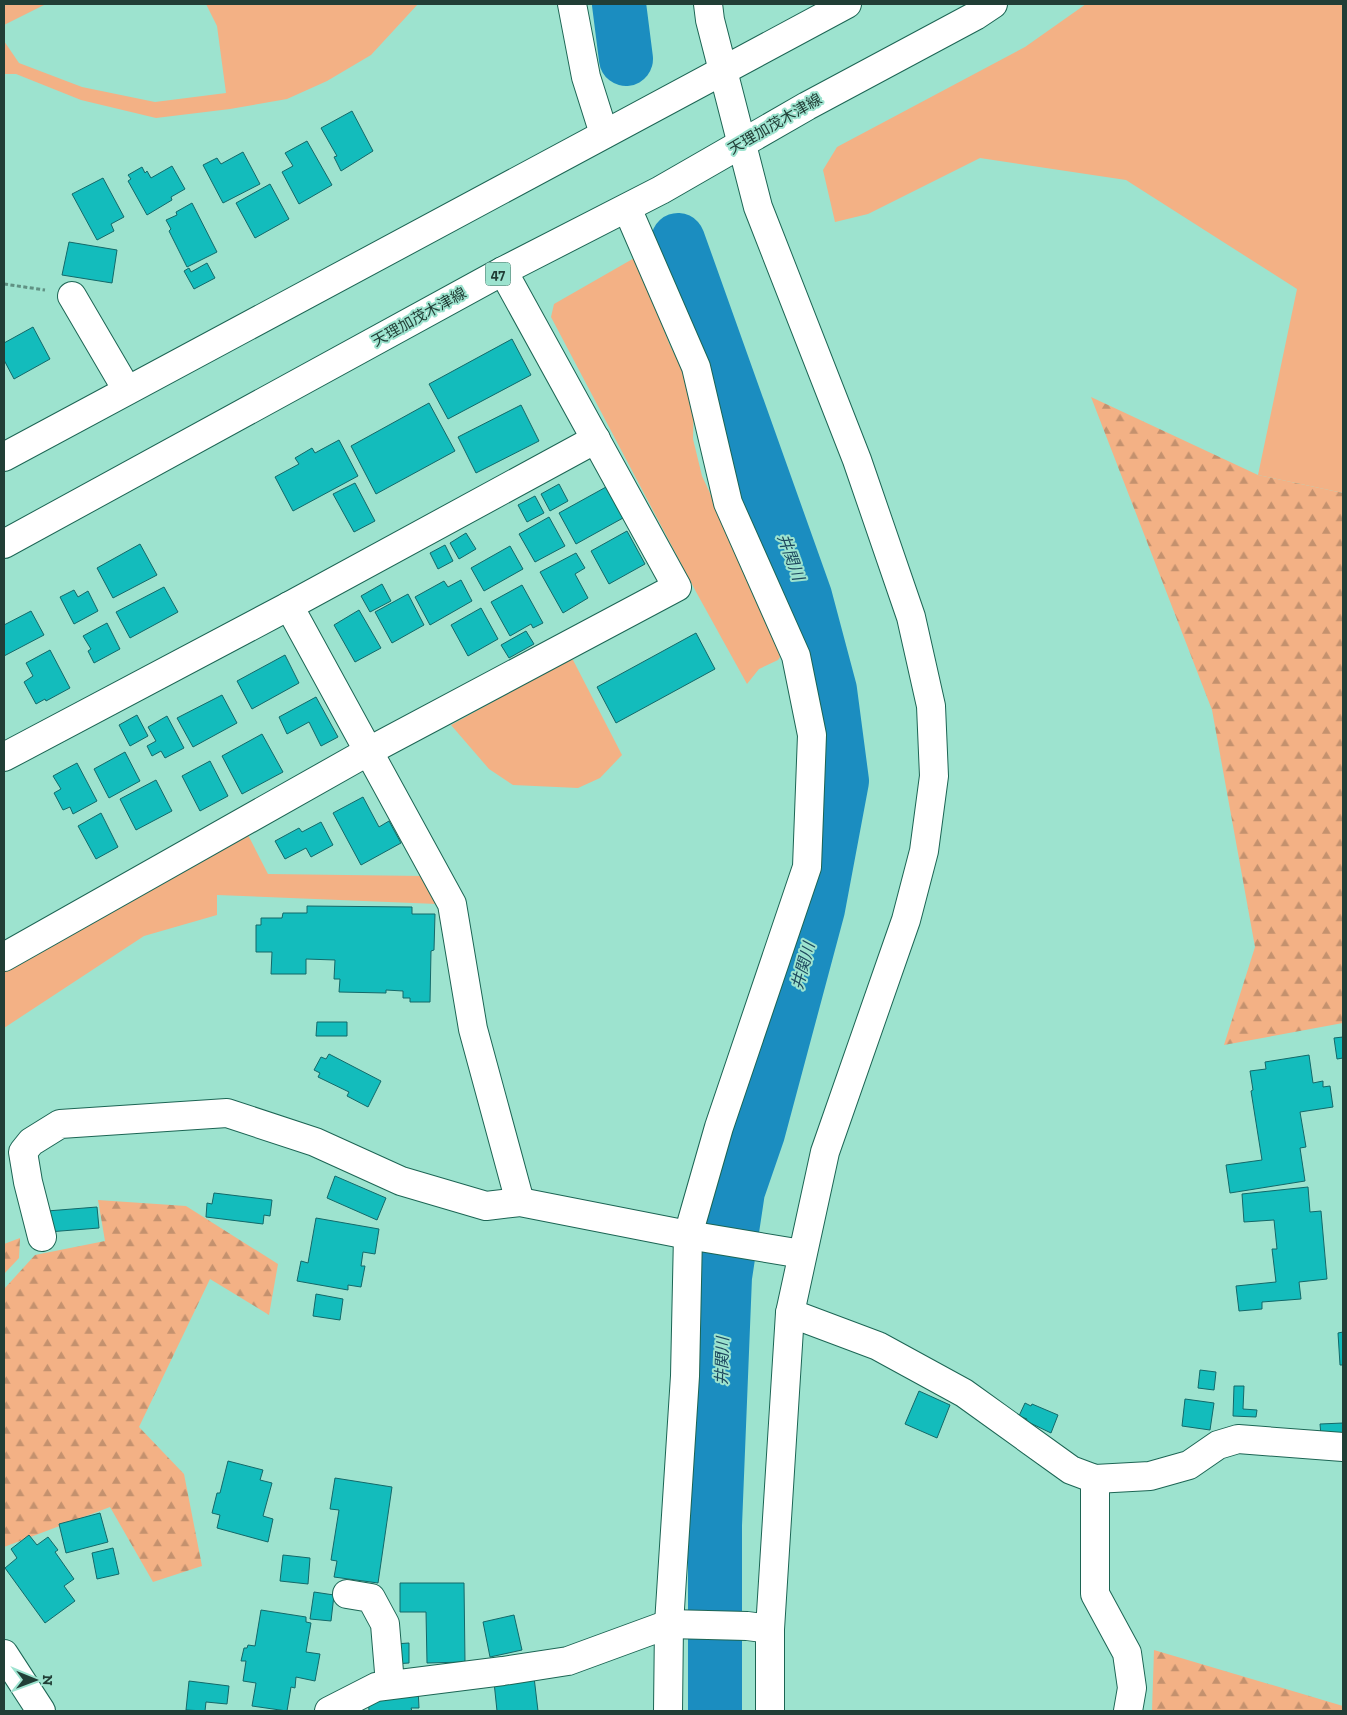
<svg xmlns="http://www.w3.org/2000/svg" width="1347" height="1715" font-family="'Zilla Slab','Noto Sans JP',serif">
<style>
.grass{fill:#f3b185}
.forest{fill:url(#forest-firs)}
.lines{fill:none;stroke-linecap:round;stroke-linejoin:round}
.river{stroke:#1b8dc0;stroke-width:54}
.building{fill:#13bcbc;stroke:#136969}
.minor-casing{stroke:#1c6554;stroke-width:30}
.tertiary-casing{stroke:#1c6554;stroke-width:30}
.primary-casing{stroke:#1c6554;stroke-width:30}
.path{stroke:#609183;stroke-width:3;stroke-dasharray:4 2.5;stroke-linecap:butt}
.minor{stroke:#fff;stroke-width:28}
.tertiary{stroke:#fff;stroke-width:28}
.primary{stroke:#fff;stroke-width:28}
.labels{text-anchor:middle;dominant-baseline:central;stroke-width:4;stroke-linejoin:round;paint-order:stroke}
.shield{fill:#9de3cf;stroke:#467064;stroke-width:1}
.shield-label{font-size:14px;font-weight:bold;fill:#213e36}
.street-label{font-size:15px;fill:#213e36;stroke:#9de3cf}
.water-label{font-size:16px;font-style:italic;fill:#1e495f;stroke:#9de3cf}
</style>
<defs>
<pattern id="forest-firs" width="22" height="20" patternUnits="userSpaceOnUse" patternTransform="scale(1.25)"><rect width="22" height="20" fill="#f3b185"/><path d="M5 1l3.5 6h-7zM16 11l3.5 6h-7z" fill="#c4916e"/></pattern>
</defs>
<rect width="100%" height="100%" fill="#9de3cf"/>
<!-- grass -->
<g class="grass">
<polygon points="4,4 46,4 4,25"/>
<polygon points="206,4 418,4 371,55 327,81 287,99 230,109 156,118 81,100 16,74 4,74 4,41 19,63 82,87 155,102 226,93 217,26"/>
<polygon points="1086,4 1343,4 1343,493 1258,475 1297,289 1126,180 980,158 868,214 835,222 823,170 837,147 1025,47"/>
<polygon points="636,257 669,343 694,395 693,439 702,476 784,651 778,660 759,669 747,684 695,590 551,317 554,304"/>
<polygon points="572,658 622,755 600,778 578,788 513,785 489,769 451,725"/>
<polygon points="247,833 268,874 424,876 437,904 217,895 217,915 144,936 4,1028 4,963"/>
</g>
<!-- forest -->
<g class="forest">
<polygon points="1091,397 1258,475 1343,493 1343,1023 1224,1045 1255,947 1212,710"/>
<polygon points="98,1200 186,1206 278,1264 269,1315 210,1279 139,1427 184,1474 202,1566 153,1582 110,1507 4,1547 4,1289 35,1255 105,1241"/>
<polygon points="20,1238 19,1258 4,1274 4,1244"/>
<polygon points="1154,1650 1343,1706 1343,1711 1152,1711"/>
</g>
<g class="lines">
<!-- river -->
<g class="river">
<polyline points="619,4 626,59"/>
<polyline points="678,240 805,596 830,690 842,781 818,909 758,1133 738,1191 725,1277 715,1525 715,1711"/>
</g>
</g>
<!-- building -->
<g class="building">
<polygon points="352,111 373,151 341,171 334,157 337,156 321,128"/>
<polygon points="307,141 332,185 299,204 282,172 293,166 285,153"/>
<polygon points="243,152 260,184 223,203 203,165 217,158 221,164"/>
<polygon points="172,166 185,189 171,197 172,200 147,215 128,181 131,179 128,175 142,167 145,173 147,171 151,178"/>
<polygon points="103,178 124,217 111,224 114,231 97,240 72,194"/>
<polygon points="270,184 289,219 255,238 236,203"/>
<polygon points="192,203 217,252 187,267 169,231 171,229 166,220 177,215 176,212"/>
<polygon points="69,242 117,250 112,283 62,275"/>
<polygon points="207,263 215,278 194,289 184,271 189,268 191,272"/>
<polygon points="33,327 50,359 14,379 4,360 4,343"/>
<polygon points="512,339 531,375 448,419 429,384"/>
<polygon points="429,403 455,451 376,494 351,446"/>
<polygon points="521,405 539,441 476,473 458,437"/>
<polygon points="339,440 358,476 293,511 275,477 299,464 295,458 312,448 315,453"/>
<polygon points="355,483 375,521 354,532 333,494"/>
<polygon points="559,484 568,501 550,511 541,494"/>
<polygon points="606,487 623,518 576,544 559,513"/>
<polygon points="535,496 544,513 527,522 518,505"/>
<polygon points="549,517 565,546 535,562 519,534"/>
<polygon points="627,531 645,564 609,584 591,551"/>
<polygon points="466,533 476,549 459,559 450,543"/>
<polygon points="140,544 157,575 113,598 97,568"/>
<polygon points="445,545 453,561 438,569 430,553"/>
<polygon points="510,546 523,569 484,591 471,568"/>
<polygon points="576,553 585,568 575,574 588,598 563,613 540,572"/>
<polygon points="461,580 472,601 430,625 415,597 444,581 448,587"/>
<polygon points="382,584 391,601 370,612 361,596"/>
<polygon points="522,585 543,623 533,628 531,624 510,636 491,602"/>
<polygon points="164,587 178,612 130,638 116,612"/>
<polygon points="74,590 78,597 88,591 98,611 74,624 60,597"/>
<polygon points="408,594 424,625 392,643 375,612"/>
<polygon points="481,608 498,639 468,656 451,625"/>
<polygon points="359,610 381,648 355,662 334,625"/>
<polygon points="31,611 44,635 4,656 4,625"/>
<polygon points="107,623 120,649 94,663 88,651 91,649 83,636"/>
<polygon points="526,631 534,644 509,658 501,645"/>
<polygon points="696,633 715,669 616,723 597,687"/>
<polygon points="50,650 70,688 46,701 45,699 36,704 24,682 33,676 26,663"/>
<polygon points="285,655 299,683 252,709 237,681"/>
<polygon points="222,695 237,723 193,747 177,718"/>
<polygon points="316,697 338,737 321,746 309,722 287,734 279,717"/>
<polygon points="137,715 148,736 130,746 119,725"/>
<polygon points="167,716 184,748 165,758 161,751 152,756 147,746 156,741 148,727"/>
<polygon points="262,734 283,772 242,794 222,756"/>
<polygon points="125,752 140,781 109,798 94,769"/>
<polygon points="210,761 228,796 200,811 182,776"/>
<polygon points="77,763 97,801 73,814 70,807 63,810 54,793 61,789 53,776"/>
<polygon points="156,780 172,811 136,830 120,799"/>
<polygon points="363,797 379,827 389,821 401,843 361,865 333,813"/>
<polygon points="101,813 118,847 96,859 78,826"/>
<polygon points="321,822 333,845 311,857 306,848 285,859 275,841 299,828 302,832"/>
<polygon points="307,906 412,907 412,914 435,914 434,950 431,951 430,1002 410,1002 410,998 403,998 403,991 386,990 386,993 339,992 340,979 334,979 335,960 306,959 306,974 271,974 272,952 256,952 256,925 261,925 261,918 282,918 283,913 307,913"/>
<polygon points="317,1022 347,1022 347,1036 316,1036"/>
<polygon points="1343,1037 1343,1058 1337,1059 1334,1038"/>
<polygon points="329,1054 381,1081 368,1107 347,1096 349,1092 318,1077 320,1073 314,1070 321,1057 326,1059"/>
<polygon points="1309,1055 1313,1083 1323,1081 1323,1087 1330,1086 1333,1107 1300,1112 1306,1147 1300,1148 1305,1181 1230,1193 1226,1165 1262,1160 1251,1091 1253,1090 1250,1071 1266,1069 1265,1062"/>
<polygon points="335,1176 386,1198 377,1220 327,1198"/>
<polygon points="1308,1187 1310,1212 1321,1211 1327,1279 1299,1282 1301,1299 1262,1302 1262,1309 1239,1311 1236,1286 1276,1282 1272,1249 1277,1249 1274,1220 1244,1222 1242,1194"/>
<polygon points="214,1193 272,1200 270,1216 264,1215 263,1224 206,1217 207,1203 212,1204"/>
<polygon points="97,1207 99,1228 48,1232 47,1211"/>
<polygon points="316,1218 379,1229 375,1254 363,1252 361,1266 365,1266 361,1287 348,1285 348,1290 297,1281 301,1261 308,1263"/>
<polygon points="316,1294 343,1299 340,1320 313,1316"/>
<polygon points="1343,1332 1343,1365 1340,1365 1338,1333"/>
<polygon points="1200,1370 1216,1372 1214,1390 1198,1388"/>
<polygon points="1234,1386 1244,1386 1243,1409 1257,1410 1256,1417 1233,1416"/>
<polygon points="919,1391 950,1405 937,1438 905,1424"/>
<polygon points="1185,1399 1214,1403 1210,1430 1182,1426"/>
<polygon points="1025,1403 1031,1406 1032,1404 1058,1415 1051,1433 1026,1421 1027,1419 1019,1416"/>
<polygon points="1343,1423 1343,1435 1321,1436 1320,1424"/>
<polygon points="228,1461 263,1470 260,1480 272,1483 263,1516 273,1519 268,1542 217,1528 220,1515 212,1513 217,1493 220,1493"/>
<polygon points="335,1478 392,1487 378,1583 334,1577 337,1561 331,1560 339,1510 330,1509"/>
<polygon points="100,1513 108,1542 66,1553 59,1524"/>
<polygon points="29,1535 37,1545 48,1537 58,1550 55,1552 74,1579 64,1586 75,1601 45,1623 5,1568 17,1558 11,1549"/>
<polygon points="113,1548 119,1574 97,1579 92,1553"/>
<polygon points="283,1555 310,1558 308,1584 280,1581"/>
<polygon points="400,1583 464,1583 465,1662 427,1663 426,1612 400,1612"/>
<polygon points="314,1592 334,1595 331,1621 310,1619"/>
<polygon points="261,1610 306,1617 306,1622 311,1623 306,1652 320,1654 315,1681 296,1677 295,1688 291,1687 287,1711 252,1706 256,1683 243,1681 246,1661 241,1661 244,1648 247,1648 248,1645 255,1646"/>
<polygon points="514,1615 522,1650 490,1657 483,1622"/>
<polygon points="409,1643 409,1663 394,1664 394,1644"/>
<polygon points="534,1677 538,1711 497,1711 494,1682"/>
<polygon points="189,1681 229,1686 227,1704 206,1702 205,1711 186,1710"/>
<polygon points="418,1688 419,1708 411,1708 412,1711 369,1711 368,1696"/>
</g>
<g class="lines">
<defs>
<g id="minor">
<polyline points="572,4 586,77 604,134"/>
<polyline points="627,208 696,367 728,503 796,656 812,735 807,867 719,1127 688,1235 685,1376 669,1624 668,1711"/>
<polyline points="72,296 127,390"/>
<polyline points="289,606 452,904 473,1029 520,1202"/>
<polyline points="4,757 289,606 596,439"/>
<polyline points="4,957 369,751 677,587 503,271"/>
<polyline points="42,1237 28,1182 23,1152 31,1142 60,1124 227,1113 315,1142 401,1181 486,1206 520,1202 688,1235 802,1254"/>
<polyline points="790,1313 878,1346 964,1393 1071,1470 1095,1479 1150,1476 1189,1465 1218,1445 1238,1439 1343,1447"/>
<polyline points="1095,1479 1095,1594 1127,1653 1132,1688 1128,1711"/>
<polyline points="347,1594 371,1598 385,1624 390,1684"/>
<polyline points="329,1711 376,1687 503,1671 568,1661 669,1624 747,1626 770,1629"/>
</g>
<polyline id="tertiary" points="708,4 710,20 758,207 857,460 911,617 931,706 934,776 924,851 906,920 825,1152 790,1313 770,1629 770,1711"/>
<g id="primary">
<polyline points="4,457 847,4"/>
<polyline points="4,544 503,271 661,190 807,106 975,16 993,4"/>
<polyline points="4,1654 41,1711"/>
</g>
</defs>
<!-- minor casing -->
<use href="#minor" class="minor-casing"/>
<!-- tertiary casing -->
<use href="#tertiary" class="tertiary-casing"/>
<!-- primary casing -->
<use href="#primary" class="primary-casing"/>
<!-- path -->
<polyline class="path" points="4,284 45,290"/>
<!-- minor -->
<use href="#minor" class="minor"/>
<!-- tertiary -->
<use href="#tertiary" class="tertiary"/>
<!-- primary -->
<use href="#primary" class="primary"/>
</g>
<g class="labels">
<!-- shield labels -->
<rect class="shield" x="485.5" y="262.5" width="25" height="23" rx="4"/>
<g class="shield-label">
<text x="498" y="274">47</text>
</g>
<!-- street labels -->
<g class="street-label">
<text transform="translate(775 124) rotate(-30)">天理加茂木津線</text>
<text transform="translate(419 317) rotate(-29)">天理加茂木津線</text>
</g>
<!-- water labels -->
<g class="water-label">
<text transform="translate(791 557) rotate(70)">井関川</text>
<text transform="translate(803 966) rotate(-75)">井関川</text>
<text transform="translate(722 1361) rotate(-88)">井関川</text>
</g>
</g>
<!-- border -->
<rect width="1347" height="1715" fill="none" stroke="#213e36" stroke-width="10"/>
<!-- north arrow -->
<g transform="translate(35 1680) rotate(91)" stroke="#9de3cf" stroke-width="4" paint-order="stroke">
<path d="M0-4L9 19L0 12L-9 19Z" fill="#213e36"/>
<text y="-8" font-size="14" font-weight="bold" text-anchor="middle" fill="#213e36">N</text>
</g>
</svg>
